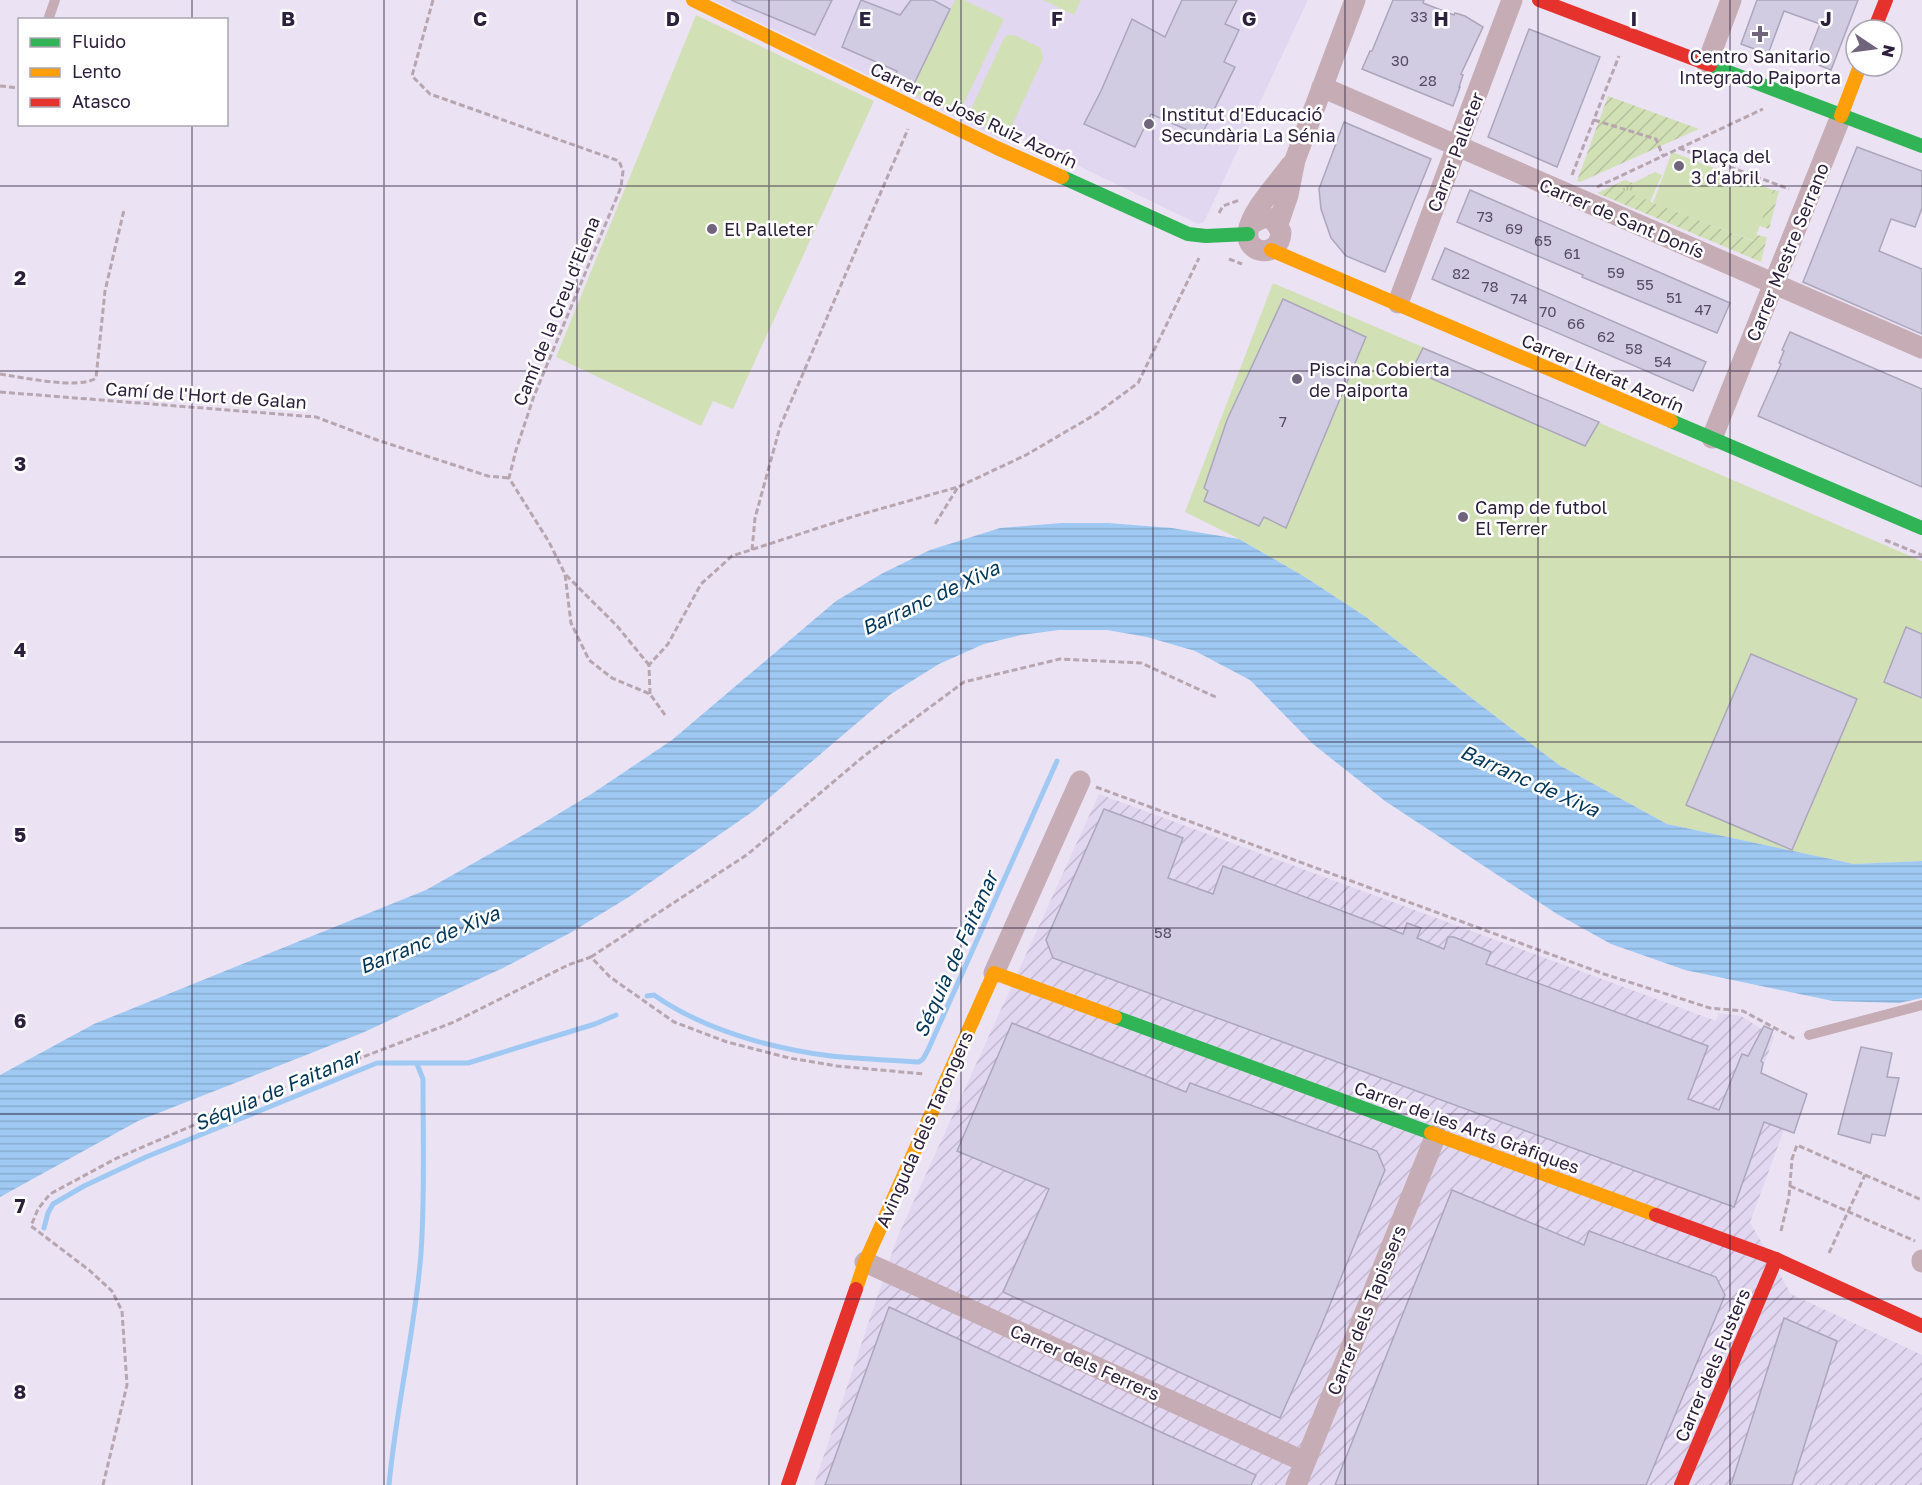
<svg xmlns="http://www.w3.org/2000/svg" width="1922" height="1485" font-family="'Golos Text',sans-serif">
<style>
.built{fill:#e2d7f0}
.industrial{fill:url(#industrial-furrows)}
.grass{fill:url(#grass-tufts)}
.garden{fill:url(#garden-furrows)}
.pitch{fill:#d2e0b5}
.water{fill:url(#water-rules)}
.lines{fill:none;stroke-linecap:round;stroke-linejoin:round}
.stream{stroke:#9fc9f3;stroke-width:5}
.building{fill:#d1cce2;stroke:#aba6bb;stroke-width:1.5}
.path{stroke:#b7a6af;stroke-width:3;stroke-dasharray:6 3;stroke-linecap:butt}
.lane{stroke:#c6acb4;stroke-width:10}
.street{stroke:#c6acb4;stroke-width:21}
.fast{stroke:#30b455;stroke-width:14}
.slow{stroke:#ff9f0a;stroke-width:14}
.jam{stroke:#e5322d;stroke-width:14}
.grid{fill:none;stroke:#2d203c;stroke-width:1.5;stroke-opacity:0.55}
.poi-dot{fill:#70647c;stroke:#fff;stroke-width:2}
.labels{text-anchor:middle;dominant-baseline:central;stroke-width:5;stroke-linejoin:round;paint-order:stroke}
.number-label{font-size:15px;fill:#564b66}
.poi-label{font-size:18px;fill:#2d203c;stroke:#fff;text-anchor:start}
.street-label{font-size:18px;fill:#2d203c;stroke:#fff}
.water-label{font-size:20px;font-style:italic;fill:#023658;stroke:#fff}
.grid-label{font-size:20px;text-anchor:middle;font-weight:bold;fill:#2d203c;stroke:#fff;stroke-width:5;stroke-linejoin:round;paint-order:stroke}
</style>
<defs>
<pattern id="industrial-furrows" width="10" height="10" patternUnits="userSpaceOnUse" patternTransform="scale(1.5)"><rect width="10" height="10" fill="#e2d7f0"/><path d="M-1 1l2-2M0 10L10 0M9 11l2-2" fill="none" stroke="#c2b8cf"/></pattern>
<pattern id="grass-tufts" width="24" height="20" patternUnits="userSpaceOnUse" patternTransform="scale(1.5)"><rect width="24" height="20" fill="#d2e0b5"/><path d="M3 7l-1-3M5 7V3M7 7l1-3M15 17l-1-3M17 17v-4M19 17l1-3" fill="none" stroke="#b5c09d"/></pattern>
<pattern id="garden-furrows" width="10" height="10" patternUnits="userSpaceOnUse" patternTransform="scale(1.5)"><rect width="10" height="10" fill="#d2e0b5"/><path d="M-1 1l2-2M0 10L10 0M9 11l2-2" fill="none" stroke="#b5c09d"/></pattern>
<pattern id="water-rules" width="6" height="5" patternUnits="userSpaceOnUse" patternTransform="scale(1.5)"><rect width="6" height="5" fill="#9fc9f3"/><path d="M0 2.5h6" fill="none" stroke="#89acd1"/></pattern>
</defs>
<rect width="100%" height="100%" fill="#ebe3f4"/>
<!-- built -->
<polygon class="built" points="713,0 1308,0 1204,222 1198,224 1015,135 1009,143"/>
<!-- industrial -->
<polygon class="industrial" points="1099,794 1716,1021 1719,1013 1741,1016 1774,1037 1761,1073 1807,1094 1794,1133 1784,1130 1750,1222 1791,1294 1922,1355 1922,1485 814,1485 897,1238"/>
<!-- grass -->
<polygon class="grass" points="1655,172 1662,175 1650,202 1619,190"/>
<!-- garden -->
<g class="garden">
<polygon points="1608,96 1699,129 1580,182 1577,181"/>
<polygon points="1625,180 1633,183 1620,190 1753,241 1756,235 1767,237 1761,262 1597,193"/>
<polygon points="1773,190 1779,191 1769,229 1759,226"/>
</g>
<!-- pitch -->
<g class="pitch">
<polygon points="955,0 964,0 1004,19 958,115 911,92"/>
<polygon points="1043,0 1081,0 1074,15"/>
<polygon points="696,15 874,101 733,409 713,401 701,426 556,357"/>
<polygon points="1008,35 1014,35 1041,48 1043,59 1010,130 1000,133 971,120 968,116 1004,38"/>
<polygon points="1672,152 1773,190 1754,241 1653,203"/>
<polygon points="1273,283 1922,561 1922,861 1854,864 1667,824 1559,765 1366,617 1305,577 1239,539 1185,512"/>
</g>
<!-- water -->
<polygon class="water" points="1061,523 1108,523 1172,528 1239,539 1305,577 1366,617 1559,765 1667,824 1854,864 1922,861 1922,998 1899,1003 1833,1001 1685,970 1611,944 1557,914 1385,801 1313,744 1250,680 1195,651 1147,637 1107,630 1059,630 1021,635 984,644 939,664 891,694 755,810 632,895 570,933 503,968 362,1033 138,1121 0,1197 0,1075 94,1024 426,890 525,834 593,793 672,740 836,601 883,573 930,550 1000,528"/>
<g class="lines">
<!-- stream -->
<g class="stream">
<path d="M 647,996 L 654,995 C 702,1029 772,1049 831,1056 C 860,1059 890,1060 919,1062 L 923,1059 L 928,1050 L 1057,761"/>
<polyline points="44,1228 48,1213 53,1204 84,1186 146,1157 377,1063 468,1063 595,1024 616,1015"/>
<path d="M 389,1485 C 396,1407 415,1331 421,1253 C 425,1196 423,1137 423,1079 L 417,1064"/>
</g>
</g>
<!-- building -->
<g class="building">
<polygon points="731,0 832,0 815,35"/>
<polygon points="861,0 900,15 911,0 933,0 950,9 912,88 893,79 897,71 842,47"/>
<polygon points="1182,0 1237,0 1225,24 1239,30 1224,62 1235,67 1201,136 1151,114 1135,147 1084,124 1101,91 1132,19 1165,37"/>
<polygon points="1393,0 1424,0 1423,3 1454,15 1455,13 1465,16 1483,27 1461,74 1463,75 1459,87 1460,87 1453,106 1362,69 1370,51 1372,51"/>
<polygon points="1757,0 1858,0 1831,70 1806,60 1820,24 1784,11 1768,54 1741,44"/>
<polygon points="1529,29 1600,57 1557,167 1488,137"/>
<polygon points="1344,122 1431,159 1385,272 1346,256 1331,238 1321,209 1319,189"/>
<polygon points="1857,147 1922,171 1922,208 1915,227 1891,219 1879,251 1922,269 1922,334 1803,282"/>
<polygon points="1470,190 1730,303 1717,333 1582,277 1583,275 1457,222"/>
<polygon points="1445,248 1706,362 1693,391 1432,279"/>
<polygon points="1283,299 1366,337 1286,528 1264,517 1259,526 1204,501 1208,491 1204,488 1227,420"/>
<polygon points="1790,332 1922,389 1922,487 1758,416 1781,364 1779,363 1784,351 1782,350"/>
<polygon points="1423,348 1599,422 1585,446 1412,370"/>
<polygon points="1906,627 1922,634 1922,698 1884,682"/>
<polygon points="1751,654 1857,699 1792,850 1686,805"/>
<polygon points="1104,809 1183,838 1168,878 1213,894 1223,866 1403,934 1407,923 1421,928 1417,938 1444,949 1448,937 1454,937 1491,952 1486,964 1708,1046 1688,1099 1719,1110 1742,1054 1748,1056 1764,1026 1773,1030 1761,1061 1763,1063 1761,1073 1807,1094 1794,1133 1764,1122 1734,1207 1053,958 1046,940"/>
<polygon points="1012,1023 1186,1092 1190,1083 1377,1151 1385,1170 1320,1329 1280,1418 1003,1292 1049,1189 957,1151"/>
<polygon points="1861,1047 1892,1053 1887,1077 1899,1078 1885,1136 1872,1134 1870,1143 1838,1134"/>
<polygon points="1452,1190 1584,1245 1589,1231 1716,1277 1725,1295 1646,1485 1335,1485"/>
<polygon points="889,1307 1163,1433 1256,1475 1251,1485 825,1485"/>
<polygon points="1784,1318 1837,1341 1792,1485 1731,1485"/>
</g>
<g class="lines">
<!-- path -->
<g class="path">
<polyline points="433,0 412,76 430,94 619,161 623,171 621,187 534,396 516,450 509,478 549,542 565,574 571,623 589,660 612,678 650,694 665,715"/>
<polyline points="0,86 20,88"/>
<polyline points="1594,120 1656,139 1663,156"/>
<polyline points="1679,148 1789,189"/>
<polyline points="1572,175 1619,56"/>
<polyline points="1597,187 1763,109"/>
<polyline points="1219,213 1223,206 1240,200"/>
<polyline points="1229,259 1242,264"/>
<path d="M 0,374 C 21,377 79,390 96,378 L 105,291 L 124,210"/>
<polyline points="0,392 316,417 377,440 488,476 509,478"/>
<polyline points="935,524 958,487"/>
<polyline points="1885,540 1922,555"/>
<polyline points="752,550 755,518 780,427 908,129"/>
<polyline points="566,575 617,626 649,665"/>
<polyline points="650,694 649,665 668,644 701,584 732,556 855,516 958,487 1026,455 1096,414 1138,383 1199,258"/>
<polyline points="1096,787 1604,974 1710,1008 1743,1011 1797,1040"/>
<polyline points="591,957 748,854 864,756 964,682 1060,659 1141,663 1218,698"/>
<polyline points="1790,1186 1915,1241"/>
<polyline points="1781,1231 1789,1197 1792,1159 1797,1145 1922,1200"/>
<polyline points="1829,1253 1865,1175"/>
<polyline points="103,1485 127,1385 122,1311 112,1291 89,1270 31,1226 38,1209 50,1194 117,1158 264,1095 454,1022 568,965 591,957 610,977 674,1022 727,1042 789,1058 837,1066 924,1074"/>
</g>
<!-- lane -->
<g class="lane">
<polyline points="48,20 55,0"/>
<polyline points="1809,1035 1922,1005"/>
</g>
<!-- street -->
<g class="street">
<polyline points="1707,64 1731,0"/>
<polyline points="1322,87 1922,348"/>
<path d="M 1251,224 L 1264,217 L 1274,220 L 1281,232 C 1280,259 1245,255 1248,232 C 1251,211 1278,183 1291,165"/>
<polyline points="1278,224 1288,195 1295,160 1355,0"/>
<polyline points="1398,303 1512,0"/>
<polyline points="1712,438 1841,116"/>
<polyline points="994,973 1080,781"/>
<polyline points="1922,1260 1922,1262"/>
<polyline points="865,1262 1305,1462"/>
<polyline points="1296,1485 1436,1135"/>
</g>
<!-- fast -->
<g class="fast">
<polyline points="1710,65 1922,146"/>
<polyline points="1062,177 1188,234 1206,236 1248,234"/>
<polyline points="1671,421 1922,528"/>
<polyline points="1115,1017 1431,1133"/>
</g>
<!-- slow -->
<g class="slow">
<polyline points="693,0 997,148 1062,177"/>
<polyline points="1841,116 1860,66"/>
<polyline points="1271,250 1671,421"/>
<polyline points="1431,1133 1656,1215"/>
<polyline points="856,1289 865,1262 994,973 1115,1017"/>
</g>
<!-- jam -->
<g class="jam">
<polyline points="1539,0 1710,65"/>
<polyline points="1874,30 1886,0"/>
<polyline points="1656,1215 1776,1259 1922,1326"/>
<polyline points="788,1485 856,1289"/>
<polyline points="1681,1485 1776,1259"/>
</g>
</g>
<!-- grid -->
<path class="grid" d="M 192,0 L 192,20M 384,0 L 384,1485M 577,0 L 577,1485M 769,0 L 769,1485M 961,0 L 961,1485M 1153,0 L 1153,1485M 1345,0 L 1345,1485M 1538,0 L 1538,1485M 1730,0 L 1730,1485M 192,124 L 192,1485M 0,186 L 1922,186M 0,371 L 1922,371M 0,557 L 1922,557M 0,742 L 1922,742M 0,928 L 1922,928M 0,1114 L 1922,1114M 0,1299 L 1922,1299"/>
<!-- markers -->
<g class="poi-dot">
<path d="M1757 25h6v6h6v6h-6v6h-6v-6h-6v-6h6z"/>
<circle cx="1149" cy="124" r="6"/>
<circle cx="1679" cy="166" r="6"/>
<circle cx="712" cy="229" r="6"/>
<circle cx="1297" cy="379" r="6"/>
<circle cx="1463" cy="517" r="6"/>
</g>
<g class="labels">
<!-- number labels -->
<g class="number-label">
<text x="1419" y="16">33</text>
<text x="1400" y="60">30</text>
<text x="1428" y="80">28</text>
<text x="1485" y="216">73</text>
<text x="1514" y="228">69</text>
<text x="1543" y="240">65</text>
<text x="1572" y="253">61</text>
<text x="1616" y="272">59</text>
<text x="1461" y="273">82</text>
<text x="1645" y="284">55</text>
<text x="1490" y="286">78</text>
<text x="1674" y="297">51</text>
<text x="1519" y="298">74</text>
<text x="1703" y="309">47</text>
<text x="1548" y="311">70</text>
<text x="1576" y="323">66</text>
<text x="1606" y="336">62</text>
<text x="1634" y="348">58</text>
<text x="1663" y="361">54</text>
<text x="1283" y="421">7</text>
<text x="1163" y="932">58</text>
</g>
<!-- poi labels -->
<g class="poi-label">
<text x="1760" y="56" text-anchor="middle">Centro Sanitario<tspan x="1760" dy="21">Integrado Paiporta</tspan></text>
<text x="1161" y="114">Institut d'Educació<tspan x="1161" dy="21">Secundària La Sénia</tspan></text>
<text x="1691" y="156">Plaça del<tspan x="1691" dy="21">3 d'abril</tspan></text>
<text x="724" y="229">El Palleter</text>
<text x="1309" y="369">Piscina Cobierta<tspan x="1309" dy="21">de Paiporta</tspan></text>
<text x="1475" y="507">Camp de futbol<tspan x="1475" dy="21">El Terrer</tspan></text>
</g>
<!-- street labels -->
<g class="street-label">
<text transform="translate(974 115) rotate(25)">Carrer de José Ruiz Azorín</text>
<text transform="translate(1455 152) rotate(-69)">Carrer Palleter</text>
<text transform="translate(1622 218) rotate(23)">Carrer de Sant Donís</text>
<text transform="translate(1787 252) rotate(-68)">Carrer Mestre Serrano</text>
<text transform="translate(556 311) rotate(-68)">Camí de la Creu d'Elena</text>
<text transform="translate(1603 373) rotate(23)">Carrer Literat Azorín</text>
<text transform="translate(206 395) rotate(4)">Camí de l'Hort de Galan</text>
<text transform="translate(1467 1127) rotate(20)">Carrer de les Arts Gràfiques</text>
<text transform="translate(924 1129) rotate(-66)">Avinguda dels Tarongers</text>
<text transform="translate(1366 1310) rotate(-68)">Carrer dels Tapissers</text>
<text transform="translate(1085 1362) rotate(24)">Carrer dels Ferrers</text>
<text transform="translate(1712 1365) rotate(-67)">Carrer dels Fusters</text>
</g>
<!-- water labels -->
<g class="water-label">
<text transform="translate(930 597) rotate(-25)">Barranc de Xiva</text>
<text transform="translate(1530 780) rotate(24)">Barranc de Xiva</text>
<text transform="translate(429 939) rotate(-22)">Barranc de Xiva</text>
<text transform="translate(955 954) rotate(-66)">Séquia de Faitanar</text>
<text transform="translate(277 1089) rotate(-23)">Séquia de Faitanar</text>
</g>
</g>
<g class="grid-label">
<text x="288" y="26">B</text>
<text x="480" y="26">C</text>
<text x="673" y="26">D</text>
<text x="865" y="26">E</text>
<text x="1057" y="26">F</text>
<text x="1249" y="26">G</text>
<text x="1441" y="26">H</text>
<text x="1634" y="26">I</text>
<text x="1826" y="26">J</text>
<text x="20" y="285">2</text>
<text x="20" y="471">3</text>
<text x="20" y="657">4</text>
<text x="20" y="842">5</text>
<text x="20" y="1028">6</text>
<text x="20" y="1213">7</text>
<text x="20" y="1399">8</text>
</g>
<!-- legend -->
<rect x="18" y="18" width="210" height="108" fill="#ffffff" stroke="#aba6b1" stroke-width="1.5"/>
<rect x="30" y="38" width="30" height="9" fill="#30b455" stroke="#aba6b1" stroke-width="1.5"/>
<text x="72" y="48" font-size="18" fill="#2d203c">Fluido</text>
<rect x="30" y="68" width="30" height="9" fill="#ff9f0a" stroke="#aba6b1" stroke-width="1.5"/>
<text x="72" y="78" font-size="18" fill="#2d203c">Lento</text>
<rect x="30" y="98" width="30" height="9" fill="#e5322d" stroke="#aba6b1" stroke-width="1.5"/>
<text x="72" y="108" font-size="18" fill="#2d203c">Atasco</text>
<!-- north arrow -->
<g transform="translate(1874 48) rotate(103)"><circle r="28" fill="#ffffff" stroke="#aba6b1" stroke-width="1.5"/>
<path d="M0-4.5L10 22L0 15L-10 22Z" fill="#70647c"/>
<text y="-9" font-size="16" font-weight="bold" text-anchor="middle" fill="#2d203c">N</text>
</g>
</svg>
